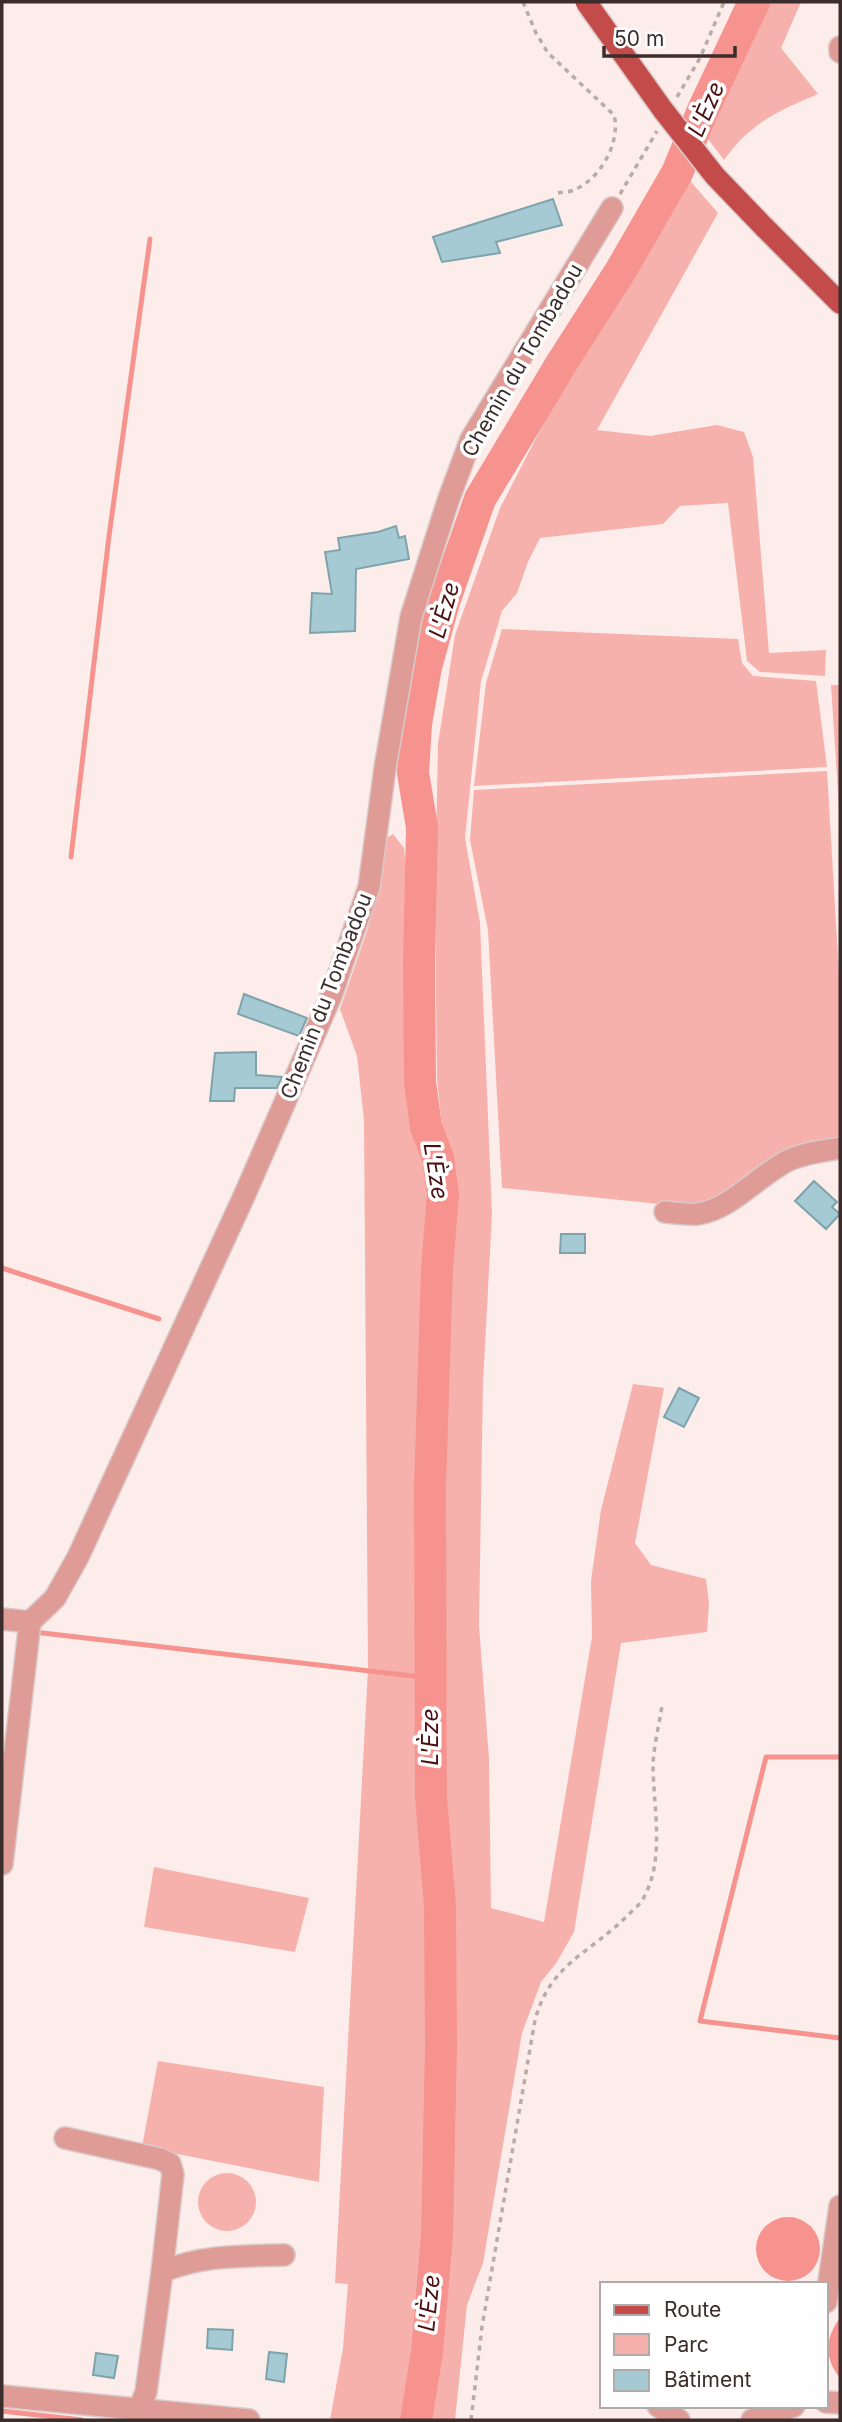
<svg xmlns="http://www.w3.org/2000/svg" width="842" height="2422" font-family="Inter,sans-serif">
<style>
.green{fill:#f7b1ac}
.water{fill:#f7938e}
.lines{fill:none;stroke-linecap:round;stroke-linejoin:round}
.stream{stroke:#f7938e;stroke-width:5}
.river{stroke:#f7938e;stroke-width:32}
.building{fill:#a5cad3;stroke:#7fa3ac;stroke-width:2}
.minor-casing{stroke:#d9cac9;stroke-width:24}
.major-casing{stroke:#d9cac9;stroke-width:24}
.path{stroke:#baaba9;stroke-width:3.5;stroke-dasharray:5 5;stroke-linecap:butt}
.minor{stroke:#df9b96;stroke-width:21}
.major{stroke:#c34b4a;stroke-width:21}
.major-bridge-casing{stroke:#d9cac9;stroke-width:24;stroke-linecap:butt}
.major-bridge{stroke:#c34b4a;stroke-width:21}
.labels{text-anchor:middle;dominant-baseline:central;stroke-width:7;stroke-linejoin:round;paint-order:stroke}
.street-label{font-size:21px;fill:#3b2d2c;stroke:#fefefe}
.water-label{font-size:23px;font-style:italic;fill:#4d1012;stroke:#fefefe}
</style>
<rect width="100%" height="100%" fill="#fcedeb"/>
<!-- green -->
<g class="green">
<path d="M 768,2 L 801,2 L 781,48 L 818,94 C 778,111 750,123 724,160 L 704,134 Z"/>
<polygon points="685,175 718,213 597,430 650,436 717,425 744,432 753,457 769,653 826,650 825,676 760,672 747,661 728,503 680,506 663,524 540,538 528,562 517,593 502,611 481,681 465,838 480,923 492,1214 483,1383 479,1625 489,1759 491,1908 544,1922 592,1637 591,1581 601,1510 633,1384 664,1388 635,1543 651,1565 706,1579 709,1603 707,1632 621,1643 574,1932 557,1962 541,1982 522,2033 483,2263 467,2305 455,2420 424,2420 427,2407 438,2300 449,2089 443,1259 448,1187 437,1079 435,896 438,744 455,635 500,508 580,353 663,207"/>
<polygon points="502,629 738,639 742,663 753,676 816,681 827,767 474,786 486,683"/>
<polygon points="831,685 840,685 840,823"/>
<polygon points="827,771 840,992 840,1141 795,1147 698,1208 502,1188 488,930 470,840 474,790"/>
<polygon points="393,834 404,848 409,897 413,1115 433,1167 438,1197 427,1347 421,1504 421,1801 429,2018 430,2237 409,2420 330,2420 343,2348 348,2284 335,2283 368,1669 364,1120 357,1056 340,1009 367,931 379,887 385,839"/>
<polygon points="154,1867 309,1898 295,1952 144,1927"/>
<polygon points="158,2061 324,2087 319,2182 142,2147"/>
<circle cx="227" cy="2202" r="29"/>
</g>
<!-- water -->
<g class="water">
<circle cx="788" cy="2249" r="32"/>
<path d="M 840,2318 L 840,2378 C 824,2359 825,2337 840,2318 Z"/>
</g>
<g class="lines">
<!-- stream -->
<g class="stream">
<polyline points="71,857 109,536 150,239"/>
<polyline points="2,1268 159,1319"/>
<polyline points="34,1632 430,1678"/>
<polyline points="840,1757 766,1757 700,2021 840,2038"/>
<polyline points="2,2411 82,2420"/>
</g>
<!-- river -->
<polyline class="river" points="416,2420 427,2352 437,2236 441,2045 440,1906 431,1797 430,1487 437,1269 443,1194 438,1158 426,1127 420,1082 419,961 422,827 413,773 416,724 426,667 444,602 480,499 561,364 621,270 677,173 703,110 754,2"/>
</g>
<!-- building -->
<g class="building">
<polygon points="553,199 562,225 496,242 500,253 442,262 433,237"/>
<polygon points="396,526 399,538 405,536 409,559 356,569 355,631 310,633 312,593 332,594 325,552 340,550 338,538 378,532"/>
<polygon points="244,994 307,1018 299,1036 238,1014"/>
<polygon points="256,1052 256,1075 282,1077 277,1088 235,1088 234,1101 210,1101 215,1053"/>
<polygon points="814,1181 837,1202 832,1207 840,1214 826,1229 795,1201"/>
<polygon points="561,1234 585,1234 585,1253 560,1253"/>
<polygon points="679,1388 699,1398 684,1427 664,1417"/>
<polygon points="208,2329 233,2330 232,2350 207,2348"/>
<polygon points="269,2352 287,2354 284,2382 266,2379"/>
<polygon points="96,2353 118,2356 114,2378 93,2375"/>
</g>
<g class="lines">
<defs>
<g id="minor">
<polyline points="840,47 840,52"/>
<path d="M 665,1212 C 676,1213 688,1215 698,1214 C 731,1209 758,1176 787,1161 C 803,1153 823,1151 840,1148"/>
<polyline points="2,1619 30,1622 55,1598 78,1557 245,1194 331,996 369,887 385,768 411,617 448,501 471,439 612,208"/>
<polyline points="2,1864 30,1622"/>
<polyline points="65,2138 160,2159 170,2164 173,2174 162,2272"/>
<polyline points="826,2302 840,2206"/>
<polyline points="2,2396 249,2420"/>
<polyline points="826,2402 840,2403"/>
<polyline points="658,2406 679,2420"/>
<path d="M 139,2409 L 146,2392 L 162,2272 C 200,2255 243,2256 284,2255"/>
<polyline points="752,2420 794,2406"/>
</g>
<polyline id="major" points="764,227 840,303"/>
</defs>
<!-- minor casing -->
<use href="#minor" class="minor-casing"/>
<!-- major casing -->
<use href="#major" class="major-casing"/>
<!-- path -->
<g class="path">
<path d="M 523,2 L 536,33 L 548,53 L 614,115 C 621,141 601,179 574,190 C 570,192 563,192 558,193"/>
<polyline points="677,97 700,58 724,2"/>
<polyline points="620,194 657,131"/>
<path d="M 471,2420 L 482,2327 L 535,2020 C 551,1962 590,1954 628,1915 C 634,1909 642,1903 645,1895 C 665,1857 653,1805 653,1764 C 654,1745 659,1725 662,1706"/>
</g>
<!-- minor -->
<use href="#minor" class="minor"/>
<!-- major -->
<use href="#major" class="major"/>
<defs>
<polyline id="major-bridge" points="586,2 663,110 715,176 764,227"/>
</defs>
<!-- major-bridge casing -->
<use href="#major-bridge" class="major-bridge-casing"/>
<!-- major-bridge -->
<use href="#major-bridge" class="major-bridge"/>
</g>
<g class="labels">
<!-- street labels -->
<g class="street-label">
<text transform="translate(522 360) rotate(-60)">Chemin du Tombadou</text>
<text transform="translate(326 996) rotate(-69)">Chemin du Tombadou</text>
</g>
<!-- water labels -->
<g class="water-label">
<text transform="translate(706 109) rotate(-66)">L'Èze</text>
<text transform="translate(444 610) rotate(-74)">L'Èze</text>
<text transform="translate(436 1171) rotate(81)">L'Èze</text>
<text transform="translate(430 1737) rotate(-90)">L'Èze</text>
<text transform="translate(429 2303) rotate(-84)">L'Èze</text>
</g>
</g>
<!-- border -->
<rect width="842" height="2422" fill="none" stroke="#3b2d2c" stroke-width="7"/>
<!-- legend -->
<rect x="600" y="2282" width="228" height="126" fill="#fefefe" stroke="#b0aaaa" stroke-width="2"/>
<rect x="614" y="2305" width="35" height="10" fill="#c34b4a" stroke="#b0aaaa" stroke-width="2"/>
<text x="664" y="2317" font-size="21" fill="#3b2d2c">Route</text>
<rect x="614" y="2334" width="35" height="21" fill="#f7b1ac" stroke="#b0aaaa" stroke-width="2"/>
<text x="664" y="2352" font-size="21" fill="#3b2d2c">Parc</text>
<rect x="614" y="2370" width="35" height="21" fill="#a5cad3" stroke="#b0aaaa" stroke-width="2"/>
<text x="664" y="2387" font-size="21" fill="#3b2d2c">Bâtiment</text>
<!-- scale -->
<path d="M604 46v10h131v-10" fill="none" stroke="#3b2d2c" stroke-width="3.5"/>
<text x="614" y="46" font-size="21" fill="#3b2d2c" stroke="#fefefe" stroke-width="5" paint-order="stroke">50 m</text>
</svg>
